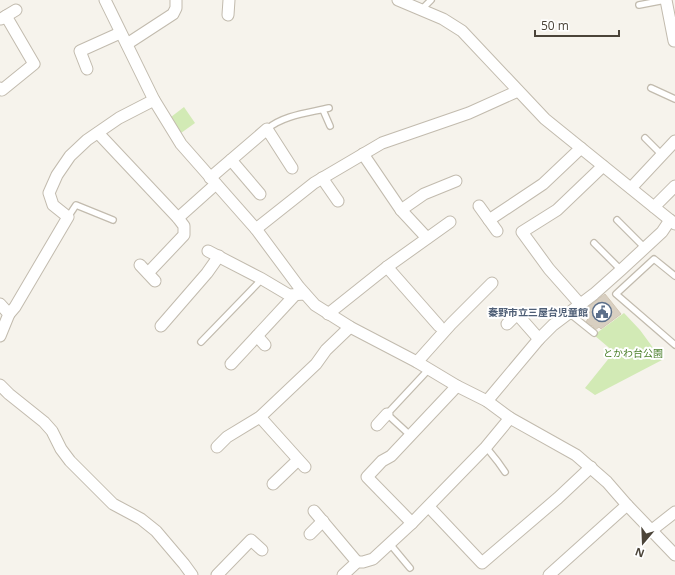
<svg xmlns="http://www.w3.org/2000/svg" width="675" height="575" font-family="'Open Sans','Noto Sans JP',sans-serif">
<style>
.green{fill:#d2eab5}
.building{fill:#d8cfc1;stroke:#d3c7b4}
.lines{fill:none;stroke-linecap:round;stroke-linejoin:round}
.service-casing{stroke:#c2bbae;stroke-width:8}
.minor-casing{stroke:#c2bbae;stroke-width:13}
.service{stroke:#fff;stroke-width:5.5}
.minor{stroke:#fff;stroke-width:11}
.labels{text-anchor:middle;dominant-baseline:central;stroke-width:4;stroke-linejoin:round;paint-order:stroke}
.service-label{font-size:10px;font-weight:bold;fill:#4e5e75;stroke:#fff;text-anchor:end}
.park-label{font-size:10px;fill:#4a7f2a;stroke:#fff}
</style>
<rect width="100%" height="100%" fill="#f6f3ec"/>
<!-- green -->
<g class="green">
<polygon points="184,107 195,123 181,133 171,117"/>
<polygon points="624,313 640,330 662,360 595,395 585,388 614,352 594,335"/>
</g>
<!-- building -->
<polygon class="building" points="605,294 621,314 601,329 599,327 595,330 592,325 590,327 586,322 589,317 584,310"/>
<g class="lines">
<defs>
<g id="service">
<polyline points="639,5 665,0"/>
<polyline points="421,10 431,0"/>
<polyline points="651,88 675,99"/>
<polyline points="323,110 330,126"/>
<path d="M 267,129 C 284,115 308,113 329,108"/>
<polyline points="645,138 662,155"/>
<polyline points="68,217 76,205 113,220"/>
<polyline points="617,220 645,248"/>
<polyline points="594,243 621,270"/>
<polyline points="675,276 654,259 616,294 675,345"/>
<polyline points="569,313 594,333"/>
<polyline points="201,342 262,279"/>
<polyline points="411,436 387,414 429,369"/>
<polyline points="486,447 498,462 505,472"/>
<polyline points="390,544 410,568"/>
</g>
<g id="minor">
<polyline points="105,0 154,100 181,144 256,229 299,287 315,305 350,327 417,362 457,386 487,401 510,418 576,455 607,482 627,505 675,555"/>
<polyline points="398,0 443,19 462,31 545,119 675,224"/>
<polyline points="666,0 674,41"/>
<polyline points="228,15 229,0"/>
<polyline points="1,19 16,10"/>
<polyline points="127,44 173,14 176,8 176,0"/>
<polyline points="87,69 80,51 120,33"/>
<polyline points="0,88 2,90 34,64 6,16"/>
<polyline points="98,133 178,218 184,226 184,235 148,273"/>
<polyline points="363,154 401,210 427,238"/>
<polyline points="231,160 260,194"/>
<polyline points="210,178 267,129 292,168"/>
<polyline points="322,178 338,201"/>
<polyline points="631,188 675,141"/>
<polyline points="479,206 497,231"/>
<polyline points="654,207 675,186"/>
<polyline points="401,210 424,194 456,181"/>
<polyline points="178,218 216,184"/>
<polyline points="489,220 543,184 581,148"/>
<polyline points="256,229 314,183 382,143 469,113 518,91"/>
<polyline points="208,251 262,279 289,295 305,294"/>
<polyline points="140,265 155,281"/>
<polyline points="387,267 439,326"/>
<polyline points="0,304 9,314 0,336"/>
<polyline points="580,304 549,269 522,232 557,210 603,166"/>
<polyline points="9,314 15,307 68,217 53,205 49,193 57,175 70,156 87,140 119,118 154,100"/>
<polyline points="328,314 387,267 450,222"/>
<polyline points="507,324 517,314 539,339"/>
<polyline points="161,326 207,273 219,256"/>
<polyline points="257,336 265,345"/>
<polyline points="417,362 451,324 492,283"/>
<polyline points="231,364 295,295"/>
<polyline points="0,385 9,394 44,422 52,431 61,449 70,461 113,504 141,519 156,531 184,564 192,575"/>
<polyline points="487,401 539,339 553,325 594,294 621,270 662,232 670,220"/>
<polyline points="260,417 305,467"/>
<polyline points="377,425 387,414"/>
<polyline points="217,447 227,437 260,417 316,364 326,350 350,327"/>
<polyline points="273,484 298,460"/>
<polyline points="429,507 482,563 558,498 591,467"/>
<polyline points="314,511 357,562"/>
<polyline points="412,523 367,477 382,461 391,456 457,386"/>
<polyline points="652,530 675,512"/>
<polyline points="310,534 323,521"/>
<polyline points="217,575 251,540 262,550"/>
<polyline points="343,575 357,562 363,562 373,559 412,523 486,447 510,418"/>
<polyline points="549,575 627,505"/>
</g>
</defs>
<!-- service casing -->
<use href="#service" class="service-casing"/>
<!-- minor casing -->
<use href="#minor" class="minor-casing"/>
<!-- service -->
<use href="#service" class="service"/>
<!-- minor -->
<use href="#minor" class="minor"/>
</g>
<!-- icons -->
<defs>
<symbol id="civic-ring" viewBox="-11 -11 22 22"><circle r="9.5" fill="#fff" stroke="#5c6f8a" stroke-width="1.5"/><path d="M-.6-6.5H3V-4.5H.6V-3L4-1V1h2V6H-6V1h2V-1L-.6-3ZM-1.2 2.5V6h2.4V2.5Z" fill="#5c6f8a"/></symbol>
</defs>
<g fill-rule="evenodd">
<use href="#civic-ring" x="591" y="301" width="22" height="22"/>
</g>
<g class="labels">
<!-- service labels -->
<g class="service-label">
<text x="588" y="312">秦野市立三屋台児童館</text>
</g>
<!-- park labels -->
<g class="park-label">
<text x="633" y="353">とかわ台公園</text>
</g>
</g>
<!-- north arrow -->
<g transform="translate(643 543) rotate(199)" stroke="#ffffff" stroke-width="3" paint-order="stroke">
<path d="M0-3L7 15L0 10L-7 15Z" fill="#4b4439"/>
<text y="-6" font-size="11" font-weight="bold" text-anchor="middle" fill="#4b4439">N</text>
</g>
<!-- scale -->
<path d="M535 30v6h84v-6" fill="none" stroke="#4b4439" stroke-width="2"/>
<text x="541" y="30" font-size="12" fill="#4b4439" stroke="#ffffff" stroke-width="3" paint-order="stroke">50 m</text>
</svg>
